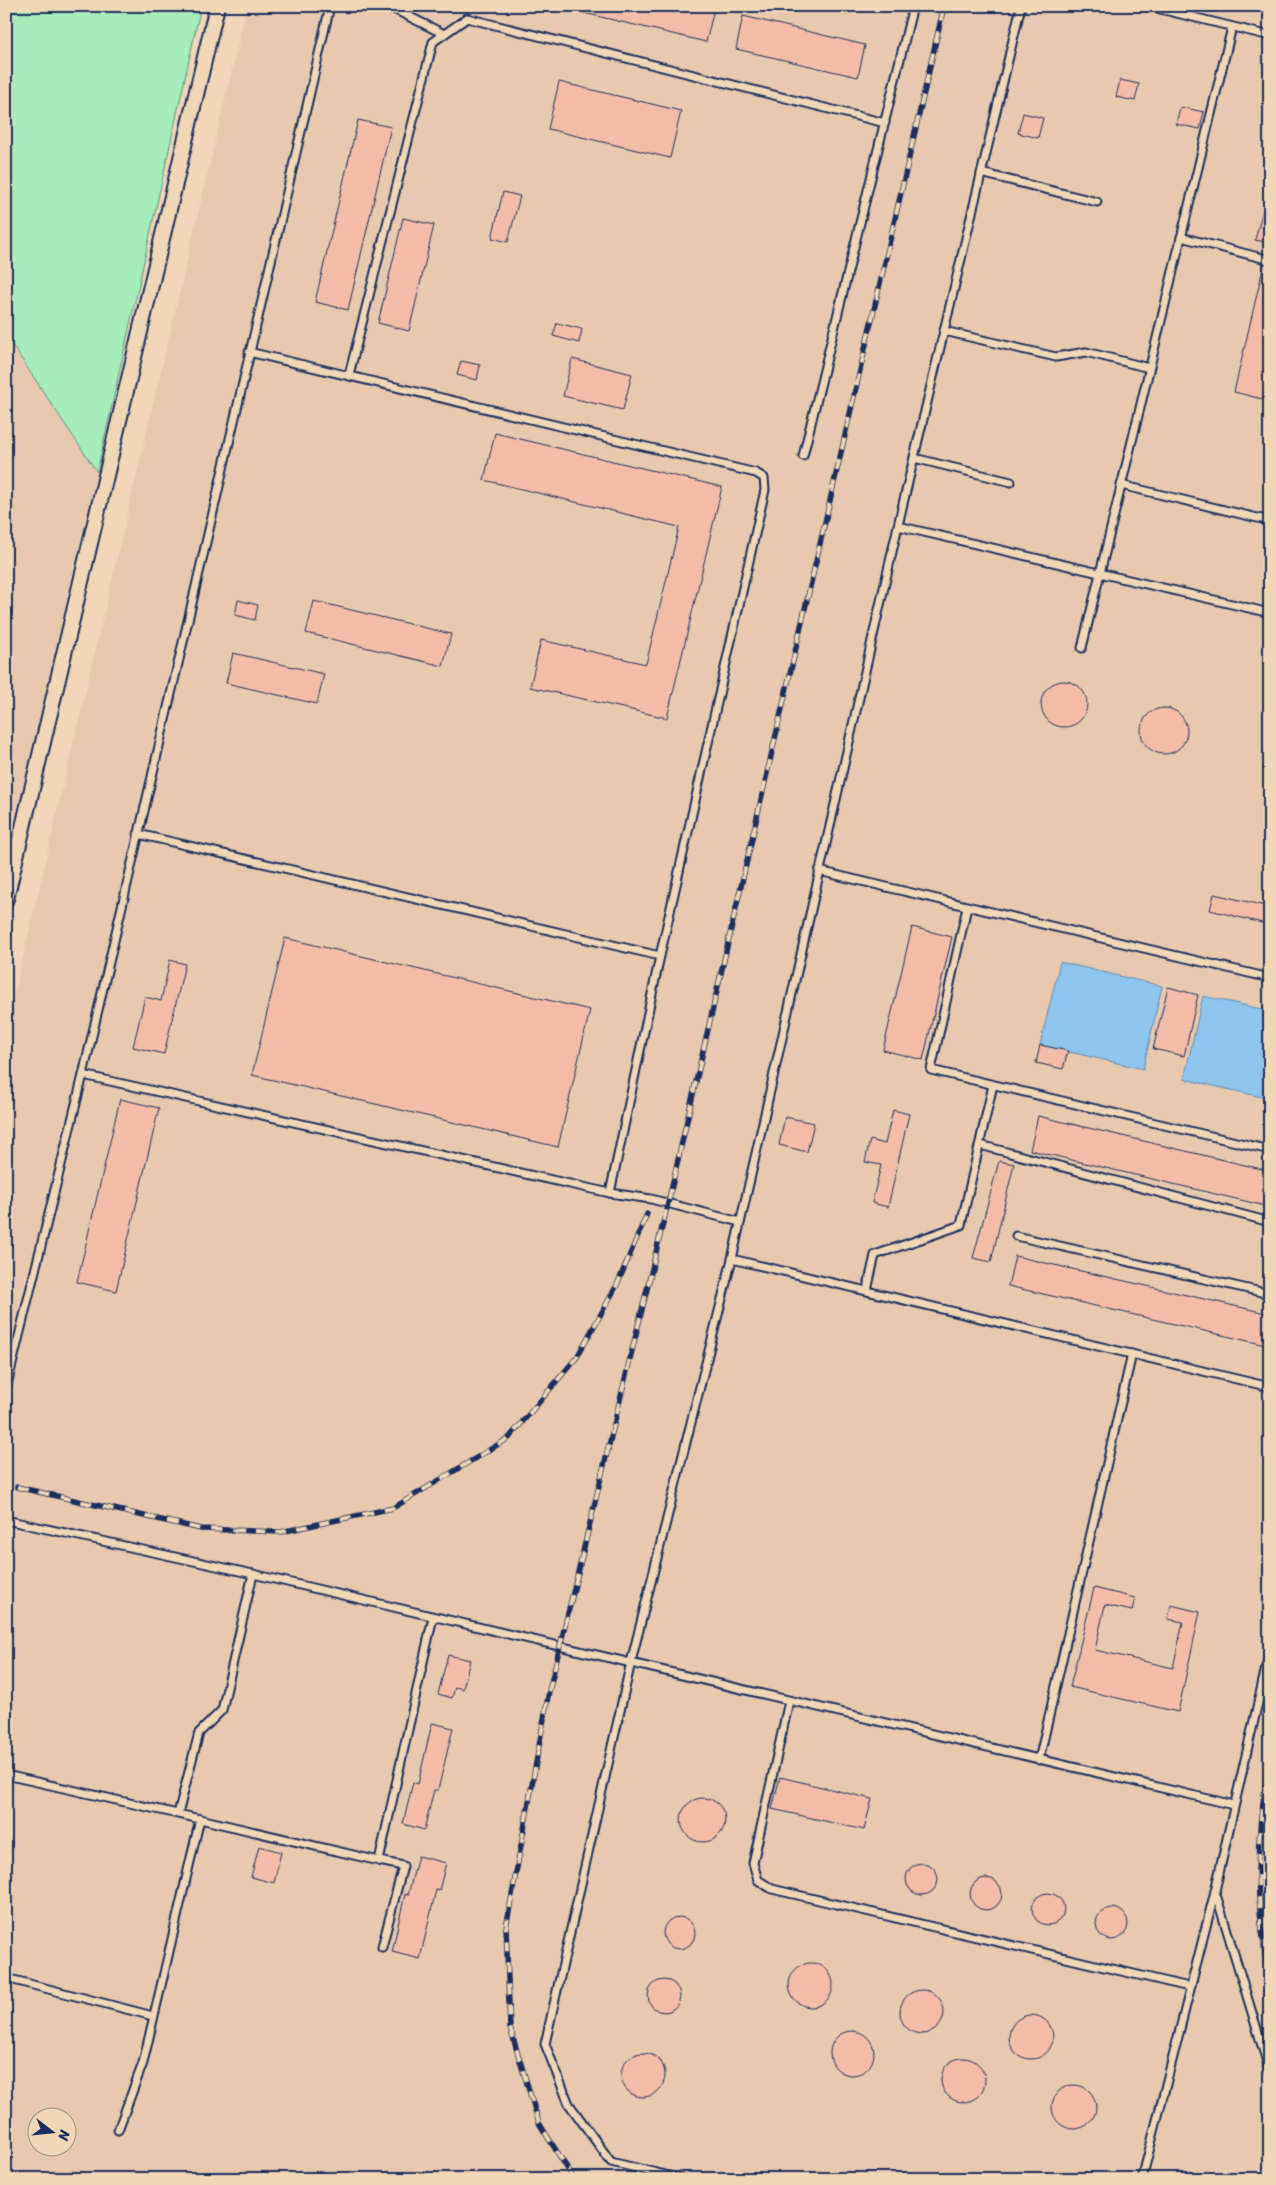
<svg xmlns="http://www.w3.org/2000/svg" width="1276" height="2185" font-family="Sriracha,sans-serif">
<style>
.built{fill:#e7c9af;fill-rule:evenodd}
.green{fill:#a5edbb;stroke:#608e8c}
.water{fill:#8ec5ed;stroke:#6089b4}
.building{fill:#f3bca8;stroke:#1b2f5e}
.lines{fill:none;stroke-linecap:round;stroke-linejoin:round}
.lane-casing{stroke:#1b2f5e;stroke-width:11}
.street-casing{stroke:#1b2f5e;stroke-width:18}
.lane{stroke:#efd7b7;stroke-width:7}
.street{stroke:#efd7b7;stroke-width:14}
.rail-casing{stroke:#1b2f5e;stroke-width:5.5}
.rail{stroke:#efd7b7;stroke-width:4;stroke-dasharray:11;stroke-linecap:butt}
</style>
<rect width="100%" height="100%" fill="#efd7b7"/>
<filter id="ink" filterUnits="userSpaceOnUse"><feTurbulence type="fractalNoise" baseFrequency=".02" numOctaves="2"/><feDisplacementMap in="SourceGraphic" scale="10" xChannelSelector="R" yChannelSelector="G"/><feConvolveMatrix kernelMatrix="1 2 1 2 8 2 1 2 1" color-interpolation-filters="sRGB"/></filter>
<g filter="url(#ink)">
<!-- built -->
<g class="built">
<path d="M 247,6 L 1270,6 L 1270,2179 L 6,2179 L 6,1029 ZM 38,2118 L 68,2118 L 68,2148 L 38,2148 Z"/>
<polygon points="6,336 97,472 6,860"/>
</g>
<!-- green -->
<polygon class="green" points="6,6 201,6 97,472 6,336"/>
<!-- water -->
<g class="water">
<polygon points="1060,962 1162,986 1143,1069 1040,1045"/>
<polygon points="1203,996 1270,1011 1270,1099 1184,1079"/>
</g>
<!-- building -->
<g class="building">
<polygon points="580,6 701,6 714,9 706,42 580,12"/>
<polygon points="743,16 865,45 858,77 736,49"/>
<polygon points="1120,80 1139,84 1135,101 1116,97"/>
<polygon points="559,82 681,111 670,158 548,129"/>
<polygon points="1180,107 1204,112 1200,129 1176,124"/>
<polygon points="1023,113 1043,118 1038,138 1018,133"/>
<polygon points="358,120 391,127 348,310 315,302"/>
<polygon points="503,192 520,196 508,242 492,238"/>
<polygon points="1265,202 1270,203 1270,243 1255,240"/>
<polygon points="403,218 434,225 409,331 378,323"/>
<polygon points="1264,264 1270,265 1270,401 1234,392"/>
<polygon points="557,323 582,329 579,343 553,336"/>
<polygon points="572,359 632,374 623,410 563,396"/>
<polygon points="461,361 480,365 477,380 457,375"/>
<polygon points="495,433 722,487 667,718 530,687 541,640 646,664 679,527 484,480"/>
<polygon points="238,600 258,605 255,620 235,615"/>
<polygon points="314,601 451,634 443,666 306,633"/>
<polygon points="233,653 324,674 317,704 226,683"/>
<circle cx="1064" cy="704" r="23"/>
<circle cx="1164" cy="731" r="23"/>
<polygon points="1214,894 1270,907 1270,925 1210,910"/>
<polygon points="912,927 952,937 923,1060 883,1050"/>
<polygon points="285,938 590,1010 558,1147 252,1075"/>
<polygon points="170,960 185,964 164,1054 133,1047 145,997 161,1001"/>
<polygon points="1168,987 1198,995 1184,1056 1153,1049"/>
<polygon points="1040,1045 1068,1051 1063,1069 1036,1063"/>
<polygon points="120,1099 159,1108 116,1291 77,1282"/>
<polygon points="893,1110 909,1114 888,1207 872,1203 881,1165 865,1162 870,1140 885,1144"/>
<polygon points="1038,1116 1270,1171 1270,1207 1030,1150"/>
<polygon points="785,1117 814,1123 807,1152 779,1145"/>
<polygon points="999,1161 1014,1164 991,1262 973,1258"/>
<polygon points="1015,1256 1270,1314 1270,1346 1008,1286"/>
<polygon points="1094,1588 1135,1598 1132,1611 1105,1605 1095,1650 1173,1668 1183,1622 1168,1619 1171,1605 1200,1612 1178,1712 1070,1687"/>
<polygon points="448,1655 470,1660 463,1689 455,1687 452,1698 438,1694"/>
<polygon points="432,1723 453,1728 438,1790 434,1790 424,1830 403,1824 413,1782 418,1784"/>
<polygon points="780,1777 872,1799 864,1830 772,1809"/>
<circle cx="703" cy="1820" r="22"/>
<polygon points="259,1846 281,1852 274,1883 251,1877"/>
<polygon points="418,1856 446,1863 439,1891 436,1890 420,1959 392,1952 405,1894 408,1895"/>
<circle cx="922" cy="1879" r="16"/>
<circle cx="986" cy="1894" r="16"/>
<circle cx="1048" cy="1909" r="16"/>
<circle cx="1112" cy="1924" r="16"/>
<circle cx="679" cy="1933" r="16"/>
<circle cx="811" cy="1985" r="22"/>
<circle cx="664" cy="1996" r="16"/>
<circle cx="922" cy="2012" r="22"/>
<circle cx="1031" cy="2037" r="22"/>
<circle cx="852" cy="2053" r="22"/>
<circle cx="643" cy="2075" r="22"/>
<circle cx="963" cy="2080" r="22"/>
<circle cx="1074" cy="2107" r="22"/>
</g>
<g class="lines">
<defs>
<g id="lane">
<polyline points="388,6 444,34"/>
<polyline points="1148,6 1270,36"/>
<polyline points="981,173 1097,202"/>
<polyline points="1181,237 1270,260"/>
<polyline points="944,331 1056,357 1086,352 1149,368"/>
<polyline points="249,352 756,473 764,478 765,490 660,956 610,1193"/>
<polyline points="349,375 433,42 467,18 885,123"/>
<polyline points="803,456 913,6"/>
<polyline points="914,458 1011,482"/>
<polyline points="1121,485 1270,521"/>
<polyline points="898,526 1270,613"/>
<polyline points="1082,648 1232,27"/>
<polyline points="138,834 660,956"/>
<polyline points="819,871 1270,978"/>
<polyline points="967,907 931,1070 1270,1150"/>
<polyline points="83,1075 610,1193 651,1199 740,1222"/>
<polyline points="980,1145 1270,1222"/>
<polyline points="1016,1236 1270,1294"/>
<polyline points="732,1259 1270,1387"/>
<polyline points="867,1291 875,1255 961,1225 993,1085"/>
<polyline points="6,1389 83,1075 330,6"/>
<polyline points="6,1520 253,1574 1234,1805"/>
<polyline points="1270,1650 1215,1891 1270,2072"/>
<polyline points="789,1701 753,1863 758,1880 772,1889 1189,1987"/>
<polyline points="1039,1760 1132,1354"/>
<polyline points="6,1775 200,1819 143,2063 118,2130"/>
<polyline points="178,1814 199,1733 222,1710 253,1574"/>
<polyline points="200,1819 379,1861 433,1617"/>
<polyline points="379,1861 403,1866 382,1947"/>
<polyline points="6,1978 153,2016"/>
<polyline points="682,2179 611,2162 569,2104 545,2044 631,1662 732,1259 902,508 1021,6"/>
<polyline points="1142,2179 1215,1891"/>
</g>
<polyline id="street" points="6,899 217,6"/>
</defs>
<!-- lane casing -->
<use href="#lane" class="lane-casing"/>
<!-- street casing -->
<use href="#street" class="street-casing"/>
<!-- lane -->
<use href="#lane" class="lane"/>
<!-- street -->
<use href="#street" class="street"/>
<defs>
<g id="rail">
<polyline points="17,1487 201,1529 281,1532 393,1508 509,1438 577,1357 617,1285 647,1214"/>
<path d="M 1270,1766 C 1253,1836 1256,1912 1270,1982"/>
<polyline points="574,2179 539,2123 510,2028 506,1928 549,1691 668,1203 944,6"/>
</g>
</defs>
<!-- rail casing -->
<use href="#rail" class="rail-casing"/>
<!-- rail -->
<use href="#rail" class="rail"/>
</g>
</g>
<!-- margin -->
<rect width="1276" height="2185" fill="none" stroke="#efd7b7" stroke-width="25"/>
<rect x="12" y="12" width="1251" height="2160" fill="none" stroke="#1b2f5e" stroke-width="2" filter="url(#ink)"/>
<!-- north arrow -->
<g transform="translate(52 2132) rotate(106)"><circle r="24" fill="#efd7b7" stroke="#9a9493"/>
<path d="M0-4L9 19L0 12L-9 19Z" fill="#1b2f5e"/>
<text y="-8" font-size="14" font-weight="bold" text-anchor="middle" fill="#1b2f5e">N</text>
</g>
</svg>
